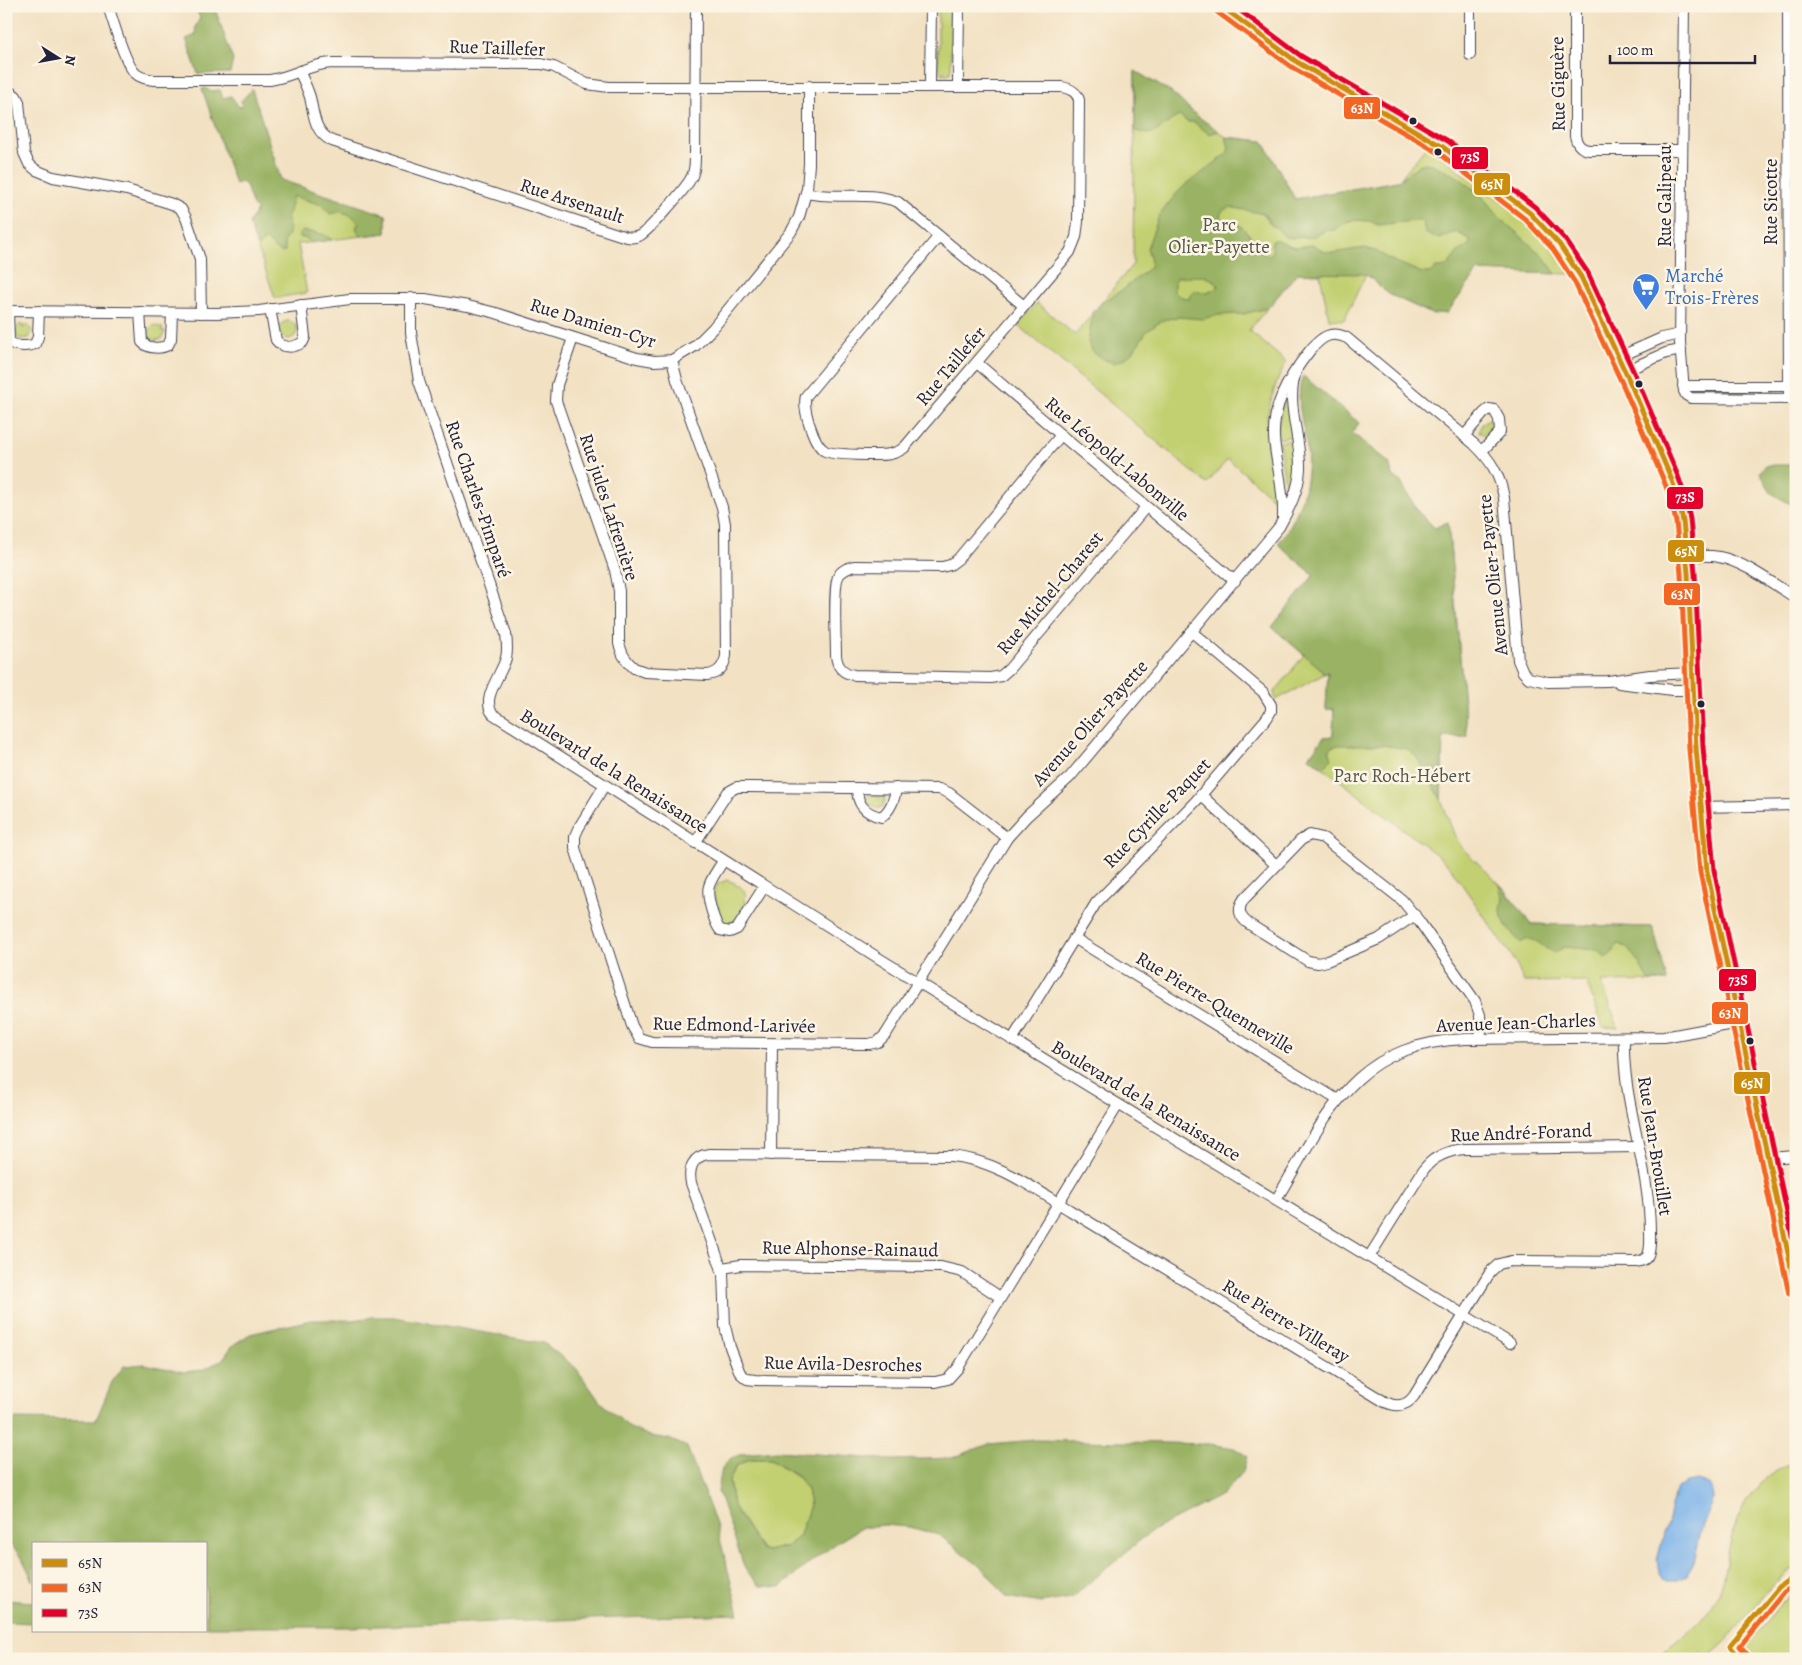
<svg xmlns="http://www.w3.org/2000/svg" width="1802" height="1665" font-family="Alegreya,serif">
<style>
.green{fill:#c2d071;stroke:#727956}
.forest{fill:#99b263;stroke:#5e6a4f;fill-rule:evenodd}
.water{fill:#7ab2ea;stroke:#4e6a92}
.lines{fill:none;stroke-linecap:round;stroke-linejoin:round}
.minor-casing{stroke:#413f4f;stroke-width:12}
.minor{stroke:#fff;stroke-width:10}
.bus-1-casing{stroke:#fcf5e5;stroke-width:9}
.bus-2-casing{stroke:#fcf5e5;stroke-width:9}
.bus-3-casing{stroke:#fcf5e5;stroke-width:9}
.bus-1{stroke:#cc8c0c;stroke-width:5}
.bus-2{stroke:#f26522;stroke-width:5}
.bus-3{stroke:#e4002b;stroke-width:5}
.bus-dot{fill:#22223b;stroke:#fcf5e5;stroke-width:2}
.labels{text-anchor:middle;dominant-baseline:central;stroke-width:5;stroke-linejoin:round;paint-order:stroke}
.street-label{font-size:19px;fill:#22223b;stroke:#fcf5e5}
.park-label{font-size:19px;fill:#52564b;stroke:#fcf5e5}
.shop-label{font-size:19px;fill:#366cbe;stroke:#fcf5e5;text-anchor:start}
.line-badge{stroke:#fcf5e5;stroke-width:2}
.badge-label{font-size:14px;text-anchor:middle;font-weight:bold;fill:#fff}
</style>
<rect width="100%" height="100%" fill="#fcf5e5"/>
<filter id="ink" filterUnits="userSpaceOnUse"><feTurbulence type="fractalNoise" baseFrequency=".02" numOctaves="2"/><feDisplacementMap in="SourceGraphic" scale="10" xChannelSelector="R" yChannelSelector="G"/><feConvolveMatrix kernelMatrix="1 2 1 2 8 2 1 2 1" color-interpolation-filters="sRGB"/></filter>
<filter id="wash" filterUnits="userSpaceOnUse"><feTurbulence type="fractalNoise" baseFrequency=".0096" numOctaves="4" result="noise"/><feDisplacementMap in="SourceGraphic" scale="20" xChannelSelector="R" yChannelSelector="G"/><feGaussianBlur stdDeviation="1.12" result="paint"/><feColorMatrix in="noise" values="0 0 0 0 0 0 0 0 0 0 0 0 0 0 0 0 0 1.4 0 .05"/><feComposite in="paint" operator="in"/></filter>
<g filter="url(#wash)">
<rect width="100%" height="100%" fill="#f2e1c2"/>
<!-- green -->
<g class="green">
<polygon points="938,6 951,6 951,68 950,73 946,75 945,72 943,72 943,75 938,70"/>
<path d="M 1135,71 L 1172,93 L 1197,116 L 1226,137 L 1263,141 L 1295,199 L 1398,181 L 1427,146 L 1524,219 L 1545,239 L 1571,274 L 1478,271 L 1447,313 L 1432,314 L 1389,294 L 1366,274 L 1344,320 L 1329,319 L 1320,274 L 1297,273 L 1249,330 L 1286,362 C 1273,388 1264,416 1267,445 C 1269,463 1275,481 1275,500 L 1228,459 L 1207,484 L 1018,325 L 1037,303 L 1075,335 L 1133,264 Z"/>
<polygon points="270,189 386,215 386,233 298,244 307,293 275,298 249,223"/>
<circle cx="288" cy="330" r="9"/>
<polygon points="20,324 22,324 22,328 24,328 24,324 30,327 32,332 29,338 20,339 16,336 15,330"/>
<path d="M 153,325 L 163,328 L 161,330 L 162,331 L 165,331 L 162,339 L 156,340 L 150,338 C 147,333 148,329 153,325 Z"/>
<path d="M 1303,376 L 1359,423 L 1352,433 L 1389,463 L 1392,475 L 1400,481 L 1418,512 L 1435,528 L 1448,522 L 1467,737 L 1443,737 L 1441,799 L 1454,834 L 1463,849 L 1504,888 L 1530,924 L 1653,927 L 1667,981 L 1602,982 L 1618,1028 L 1603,1027 L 1586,981 L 1524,982 L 1513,958 L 1452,870 L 1442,859 L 1309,757 L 1324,737 L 1333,736 L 1334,709 L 1326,709 L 1328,672 L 1276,700 L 1274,693 L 1304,655 L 1272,627 L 1314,575 L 1278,544 C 1301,515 1312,478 1306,441 C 1302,420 1295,397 1303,376 Z"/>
<polygon points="1699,390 1774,391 1774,394 1699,394"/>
<polygon points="1285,395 1288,396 1293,436 1278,439 1279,420"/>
<path d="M 1490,419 L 1493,423 L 1493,429 L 1484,435 L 1479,432 C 1479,427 1484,420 1490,419 Z"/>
<path d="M 1293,440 C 1296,462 1294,478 1289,500 L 1287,500 L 1279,442 Z"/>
<polygon points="870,795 877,795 877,797 879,798 880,795 884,796 885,800 883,806 878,809 867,802 866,797"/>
<path d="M 727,880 L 735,883 L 735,885 L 737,886 L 738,885 C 744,890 748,894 744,902 L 746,903 L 734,922 L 728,925 L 722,921 L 713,894 L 717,884 Z"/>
<polygon points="750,1459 771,1459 798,1477 807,1490 810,1505 800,1535 788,1546 767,1551 761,1549 733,1506 729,1481 736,1466"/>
<path d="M 1796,1461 L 1796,1567 C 1760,1588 1743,1632 1709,1656 L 1705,1656 L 1701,1652 L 1691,1659 L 1652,1659 C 1676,1642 1705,1622 1717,1595 C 1725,1578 1726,1558 1731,1540 C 1739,1505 1761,1473 1796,1461 Z"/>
<polygon points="1796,1587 1796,1659 1747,1659 1745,1653 1747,1643"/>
</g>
<!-- forest -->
<g class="forest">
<polygon points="187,6 214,6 233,60 230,73 198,74 186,39 196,35 195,27 200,18 198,13"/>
<path d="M 1135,71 L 1172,93 L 1197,116 L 1219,131 L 1209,134 L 1194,122 C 1188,123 1185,121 1180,116 C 1162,122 1157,142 1135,130 Z"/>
<path d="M 205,88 L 210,91 L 220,90 L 223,98 L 231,96 L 239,107 L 242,106 L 241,101 L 252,89 L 281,180 L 386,215 L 386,233 L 361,236 L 358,233 L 356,226 L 359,225 C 354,213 341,210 330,214 L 322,205 L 293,196 L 287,219 L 290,229 L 284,242 L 285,251 L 283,253 L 275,249 L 266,239 L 257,247 L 249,223 L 257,210 L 252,204 L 246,185 L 242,182 L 235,184 L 202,89 Z"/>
<path d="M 1226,137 L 1263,141 L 1295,199 L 1398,181 L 1419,165 L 1425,163 L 1432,164 L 1458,177 L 1481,195 L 1500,218 L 1543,256 L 1556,274 L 1478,271 L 1447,313 L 1432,314 L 1389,294 L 1366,274 L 1297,273 L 1268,308 L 1243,314 L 1218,315 L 1203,319 L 1178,317 L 1163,320 L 1147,331 L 1132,353 L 1124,359 L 1114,363 L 1103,359 L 1093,352 L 1088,342 L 1093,313 L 1101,303 L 1124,289 L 1150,267 L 1151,260 L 1147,248 L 1159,216 L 1175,195 L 1184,186 L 1227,154 L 1229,148 ZM 1230,207 L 1264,214 L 1271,225 L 1277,228 L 1285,237 L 1291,238 L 1312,237 L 1327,230 L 1336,230 L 1346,222 L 1353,220 L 1370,221 L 1378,225 L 1419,220 L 1423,222 L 1425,233 L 1439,239 L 1456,232 L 1469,239 L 1470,244 L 1458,252 L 1448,265 L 1443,268 L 1436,268 L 1430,273 L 1422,273 L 1389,259 L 1376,251 L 1365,248 L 1332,253 L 1323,251 L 1314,245 L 1294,247 L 1277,240 L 1273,240 L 1271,245 L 1273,250 L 1270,255 C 1252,251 1256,240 1245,230 C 1239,223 1231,222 1223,220 L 1220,215 L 1223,210 ZM 1205,276 L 1215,281 L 1218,287 L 1215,290 L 1211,290 L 1208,293 L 1194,291 L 1190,294 L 1189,299 L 1179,296 L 1174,291 L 1174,283 L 1177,277 Z"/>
<path d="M 303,231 C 313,233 324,232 332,240 L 309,243 L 307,239 L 300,237 L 299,234 Z"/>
<path d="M 1303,376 L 1359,423 L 1352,433 L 1389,463 L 1392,475 L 1400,481 L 1418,512 L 1435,528 L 1448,522 L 1467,737 L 1443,737 L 1441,799 L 1416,756 L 1407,749 L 1383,745 L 1339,745 L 1331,747 L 1329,750 L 1332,759 L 1323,767 L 1309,757 L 1324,737 L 1333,736 L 1334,709 L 1326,709 L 1328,672 L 1323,674 L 1321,669 L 1272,627 L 1314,575 L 1278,544 C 1301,514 1312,478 1306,441 C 1302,420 1295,397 1303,376 Z"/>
<polygon points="1766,465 1796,465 1796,507 1771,493 1760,472"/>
<path d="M 1498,883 L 1517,905 L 1530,924 L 1653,927 L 1667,981 L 1650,981 L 1641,968 L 1641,965 L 1628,949 L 1619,944 L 1616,945 L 1614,951 L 1606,958 L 1598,950 L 1564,947 L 1554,953 C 1542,948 1533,932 1521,943 L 1508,929 L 1502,917 L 1501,911 L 1503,898 Z"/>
<polygon points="373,1317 394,1317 544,1343 576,1368 600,1402 630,1428 650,1436 669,1439 687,1447 717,1527 739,1614 349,1627 206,1627 206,1544 34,1544 33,1581 22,1558 6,1539 6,1419 96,1420 112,1382 124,1366 144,1364 184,1372 203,1370 222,1360 233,1345 250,1334 311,1320 353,1320"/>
<path d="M 1035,1440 L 1210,1444 L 1234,1448 L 1247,1456 L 1243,1472 L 1222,1495 L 1150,1532 L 1071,1598 L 1041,1603 L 1006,1597 L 985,1570 L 939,1535 L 909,1527 L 884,1525 L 861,1528 L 838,1542 L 808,1564 L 781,1587 L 760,1586 L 745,1569 L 718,1491 L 722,1468 L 731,1458 L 742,1454 L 778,1451 L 892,1460 L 952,1458 L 989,1444 ZM 750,1459 L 771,1459 L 798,1476 L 807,1490 L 810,1505 L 800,1535 L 788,1546 L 767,1551 L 761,1549 L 733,1506 L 729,1481 L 736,1466 Z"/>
<polygon points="6,1600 34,1602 34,1623 6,1622"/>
</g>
<!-- water -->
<polygon class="water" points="1697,1481 1709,1484 1713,1490 1714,1499 1702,1527 1694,1562 1686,1575 1678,1580 1668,1580 1663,1577 1659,1572 1657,1560 1674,1496 1677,1488 1687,1483"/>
</g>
<g filter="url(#ink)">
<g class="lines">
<defs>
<g id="minor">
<path d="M 108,6 C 114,23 124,62 135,73 C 140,78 147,79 154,80 L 270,80 C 292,77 310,64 332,63 L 541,64 L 554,67 L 587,84 L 609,87 L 1062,87 C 1071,89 1077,92 1079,100 L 1078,222 L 1076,237 L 1070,252 L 904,448 C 900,451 895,453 890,454 C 880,456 833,455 825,451 C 814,445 802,408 806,396 L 939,236"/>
<polyline points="1221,6 1297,62 1443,147 1530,213 1559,244 1581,277 1629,380 1671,478 1678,498 1683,521 1688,573 1696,748 1707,871 1796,1292"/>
<polyline points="1470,6 1470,55"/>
<path d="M 1575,6 L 1575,136 C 1577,145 1581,149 1589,150 L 1682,150"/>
<polyline points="1684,6 1680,342 1684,391 1686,395 1691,398 1796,399"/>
<polyline points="1788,6 1789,399"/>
<path d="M 299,71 C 303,79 307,88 310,97 C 314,115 314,132 332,141 L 620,235 C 626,237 632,239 639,236 C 649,231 683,191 690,180 C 694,174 695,165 695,158 L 696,6"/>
<polyline points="930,86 931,6"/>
<polyline points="958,86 959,6"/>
<polyline points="6,89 16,96 19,102 24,153 29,164 36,170 53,177 127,190 172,204 181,209 186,218 200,259 201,313"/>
<path d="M 806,193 C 836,200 869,190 898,202 L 1024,306"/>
<path d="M 411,298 L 411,333 L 419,381 L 506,634 C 507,642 508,650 506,658 C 502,674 480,699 493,714 L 880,959 L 1510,1343"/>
<path d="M 270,309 L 276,340 C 283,349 294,348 303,342 L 305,337 L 301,305"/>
<polyline points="6,311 217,313 259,311 350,299 425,299 468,306 496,313 637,358 654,361 672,360 695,346 713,328 791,232 799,217 807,189 809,164 809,86"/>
<path d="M 8,311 L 9,341 C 14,347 28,347 35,344 L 38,337 L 39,311"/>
<path d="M 140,312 L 142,342 C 148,349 161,349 168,345 L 171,339 L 172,313"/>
<path d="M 573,338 L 557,385 L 556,401 L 615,570 L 619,591 L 619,644 L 623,655 L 628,662 L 634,668 L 645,672 L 707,675 C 718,674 724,667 726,656 L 725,524 L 722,507 L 677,380 L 672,360"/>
<polyline points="1619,357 1662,338 1680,334"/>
<polyline points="977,363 1061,435 1235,581"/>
<polyline points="1625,371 1666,353 1681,350"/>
<polyline points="1683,386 1795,386"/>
<path d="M 1061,435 L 958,559 L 950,565 L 942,567 L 854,566 C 848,568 841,570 838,577 C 833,588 836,640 836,655 C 837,667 843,673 854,675 L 991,678 L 1001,676 L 1009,669 L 1146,507"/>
<polyline points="1464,436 1484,413 1489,409 1494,410 1499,419 1500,432 1482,451"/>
<path d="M 1283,516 C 1284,492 1278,471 1275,447 C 1269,409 1288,378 1311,349 C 1322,337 1331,330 1347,338 L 1474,444 C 1491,460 1500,475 1504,498 L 1518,660 L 1523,672 L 1529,678 L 1548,682 L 1608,681 L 1650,675 L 1692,673"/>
<path d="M 1687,556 C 1698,556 1709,555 1719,557 C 1745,562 1773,584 1796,598"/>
<polyline points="1619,683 1672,690 1693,690"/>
<path d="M 604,786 L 578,829 L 575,836 L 575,848 L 632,1026 L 639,1038 L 652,1042 L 869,1044 L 878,1042 L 886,1034 L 1007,838 L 1027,816 L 1070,777 L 1279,527 C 1289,509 1299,490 1300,469 C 1301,435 1284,402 1297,369"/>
<path d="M 857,788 C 857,804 864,813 881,817 C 890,811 895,799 896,788"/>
<polyline points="1201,795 1276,865"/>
<polyline points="1700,807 1796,805"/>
<polyline points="695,843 728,792 737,787 749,787 939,789 949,793 1007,838"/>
<path d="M 723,861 C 709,884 704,885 712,912 C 714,918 716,925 720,930 L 730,932 L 737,929 L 764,887"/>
<path d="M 1415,915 L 1379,939 L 1327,961 L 1318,963 L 1308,961 L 1249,924 C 1239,917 1237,909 1244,899 L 1301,840 L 1310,835 L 1323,838 L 1402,900 L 1419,921 L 1475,1001 L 1480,1015 L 1481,1038"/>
<polyline points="1074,938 1338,1100"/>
<polyline points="1012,1040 1096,903 1195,802 1267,718 1271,711 1271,705 1263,692 1192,632"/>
<path d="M 1118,1105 L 958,1368 L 948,1379 L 935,1382 L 755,1380 L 747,1379 L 740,1373 L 730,1347 L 725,1326 L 723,1273 L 691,1183 C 688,1168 693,1156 709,1154 L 951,1156 C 996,1160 1033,1188 1071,1211 L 1385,1402 C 1396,1407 1406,1407 1414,1396 L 1491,1271 L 1499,1264 L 1511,1261 L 1636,1262 C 1641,1261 1646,1260 1648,1255 C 1651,1248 1650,1239 1650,1232 C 1650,1166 1622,1104 1624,1038"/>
<polyline points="771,1155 772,1044"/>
<polyline points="1767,1158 1796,1156"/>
<path d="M 1276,1200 C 1328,1114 1352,1044 1466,1039 L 1664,1037 L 1739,1023"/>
<path d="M 1369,1257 L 1424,1169 C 1435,1155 1449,1150 1466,1149 L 1639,1147"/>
<polyline points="722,1268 741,1265 941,1267 962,1272 1000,1297"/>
</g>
</defs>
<!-- minor casing -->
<use href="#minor" class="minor-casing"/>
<!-- minor -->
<use href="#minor" class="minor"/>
<defs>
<g id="bus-1">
<polyline points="1221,6 1297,62 1443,147 1530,213 1559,244 1581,277 1629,380 1671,478 1678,498 1683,521 1688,573 1696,748 1707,871 1796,1291"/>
<polyline points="1741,1659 1730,1646 1779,1587 1796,1574"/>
</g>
<g id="bus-2">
<polyline points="1217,12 1293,68 1439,153 1525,219 1553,249 1574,281 1622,383 1664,481 1671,500 1676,522 1681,574 1689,749 1700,872 1789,1294"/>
<polyline points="1747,1654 1740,1646 1784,1592 1796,1584"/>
</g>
<polyline id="bus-3" points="1234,6 1301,56 1448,141 1535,207 1565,239 1588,273 1636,377 1678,476 1685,496 1690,519 1695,573 1703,747 1714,870 1796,1255"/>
</defs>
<!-- bus-1 casing -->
<use href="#bus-1" class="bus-1-casing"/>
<!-- bus-2 casing -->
<use href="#bus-2" class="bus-2-casing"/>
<!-- bus-3 casing -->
<use href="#bus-3" class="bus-3-casing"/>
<!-- bus-1 -->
<use href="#bus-1" class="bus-1"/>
<!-- bus-2 -->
<use href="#bus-2" class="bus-2"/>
<!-- bus-3 -->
<use href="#bus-3" class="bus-3"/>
</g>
</g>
<!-- icons -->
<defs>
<symbol id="supermarket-pin" viewBox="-11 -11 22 30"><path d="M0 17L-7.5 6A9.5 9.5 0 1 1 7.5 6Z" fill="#3f7fe0" stroke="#fcf5e5"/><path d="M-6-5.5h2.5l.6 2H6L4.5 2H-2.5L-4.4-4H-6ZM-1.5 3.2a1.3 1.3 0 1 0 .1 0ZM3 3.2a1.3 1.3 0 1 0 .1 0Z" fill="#fff"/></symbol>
</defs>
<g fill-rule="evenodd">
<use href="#supermarket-pin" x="1630" y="271" width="32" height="43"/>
</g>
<!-- markers -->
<g class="bus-dot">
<circle cx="1413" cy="121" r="4.5"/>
<circle cx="1438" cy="152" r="4.5"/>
<circle cx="1639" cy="384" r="4.5"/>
<circle cx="1701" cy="704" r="4.5"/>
<circle cx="1750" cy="1041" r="4.5"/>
</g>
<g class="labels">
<!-- street labels -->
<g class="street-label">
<text transform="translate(497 48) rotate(2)">Rue Taillefer</text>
<text transform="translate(1558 84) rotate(-91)">Rue Giguère</text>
<text transform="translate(1665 196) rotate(-90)">Rue Galipeau</text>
<text transform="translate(572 201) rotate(18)">Rue Arsenault</text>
<text transform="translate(1771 202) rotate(-90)">Rue Sicotte</text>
<text transform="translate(593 323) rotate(17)">Rue Damien-Cyr</text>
<text transform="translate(951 366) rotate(-50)">Rue Taillefer</text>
<text transform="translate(1117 459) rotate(40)">Rue Léopold-Labonville</text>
<text transform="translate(478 499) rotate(71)">Rue Charles-Pimparé</text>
<text transform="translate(609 507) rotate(72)">Rue jules Lafrenière</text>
<text transform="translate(1493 575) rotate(-96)">Avenue Olier-Payette</text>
<text transform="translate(1050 593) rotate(-50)">Rue Michel-Charest</text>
<text transform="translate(1090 723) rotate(-48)">Avenue Olier-Payette</text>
<text transform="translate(614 771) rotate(32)">Boulevard de la Renaissance</text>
<text transform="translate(1157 813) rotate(-46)">Rue Cyrille-Paquet</text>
<text transform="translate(1215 1003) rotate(31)">Rue Pierre-Quenneville</text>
<text transform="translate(1516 1023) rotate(-2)">Avenue Jean-Charles</text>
<text transform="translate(734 1025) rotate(1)">Rue Edmond-Larivée</text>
<text transform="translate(1146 1101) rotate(31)">Boulevard de la Renaissance</text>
<text transform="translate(1521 1133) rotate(-2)">Rue André-Forand</text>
<text transform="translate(1655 1146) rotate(81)">Rue Jean-Brouillet</text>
<text transform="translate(850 1249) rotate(1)">Rue Alphonse-Rainaud</text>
<text transform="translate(1286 1321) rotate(31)">Rue Pierre-Villeray</text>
<text transform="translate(843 1364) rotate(1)">Rue Avila-Desroches</text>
</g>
<!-- park labels -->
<g class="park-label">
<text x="1219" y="225">Parc<tspan x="1219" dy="22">Olier-Payette</tspan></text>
<text x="1402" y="776">Parc Roch-Hébert</text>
</g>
<!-- shop labels -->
<g class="shop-label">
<text x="1665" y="276">Marché<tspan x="1665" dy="22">Trois-Frères</tspan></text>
</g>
</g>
<g class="line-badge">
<rect x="1343" y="96" width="38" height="24" rx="5" fill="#f26522"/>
<rect x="1451" y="146" width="38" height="24" rx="5" fill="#e4002b"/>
<rect x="1473" y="172" width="38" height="24" rx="5" fill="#cc8c0c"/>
<rect x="1666" y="486" width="38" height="24" rx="5" fill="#e4002b"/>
<rect x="1667" y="539" width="38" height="24" rx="5" fill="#cc8c0c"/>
<rect x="1663" y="582" width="38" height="24" rx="5" fill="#f26522"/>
<rect x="1718" y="968" width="39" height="24" rx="5" fill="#e4002b"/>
<rect x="1711" y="1001" width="38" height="24" rx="5" fill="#f26522"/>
<rect x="1733" y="1071" width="38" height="24" rx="5" fill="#cc8c0c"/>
</g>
<g class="badge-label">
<text x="1362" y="113">63N</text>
<text x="1470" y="162">73S</text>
<text x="1492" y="189">65N</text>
<text x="1685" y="502">73S</text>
<text x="1686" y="556">65N</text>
<text x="1682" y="599">63N</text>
<text x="1738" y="985">73S</text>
<text x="1730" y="1018">63N</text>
<text x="1752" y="1088">65N</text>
</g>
<!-- margin -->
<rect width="1802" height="1665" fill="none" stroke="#fcf5e5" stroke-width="25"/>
<!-- legend -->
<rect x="32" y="1542" width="175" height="90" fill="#fcf5e5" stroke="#a5a1a1"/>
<rect x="42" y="1559" width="25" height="8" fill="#cc8c0c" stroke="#a5a1a1"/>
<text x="78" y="1568" font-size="15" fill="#22223b">65N</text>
<rect x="42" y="1584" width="25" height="8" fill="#f26522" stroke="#a5a1a1"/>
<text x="78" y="1592" font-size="15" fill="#22223b">63N</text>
<rect x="42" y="1609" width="25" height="8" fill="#e4002b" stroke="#a5a1a1"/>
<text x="78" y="1618" font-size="15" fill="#22223b">73S</text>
<!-- north arrow -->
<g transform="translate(58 58) rotate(101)" stroke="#fcf5e5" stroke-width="4" paint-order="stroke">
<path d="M0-4L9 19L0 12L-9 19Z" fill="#22223b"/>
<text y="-8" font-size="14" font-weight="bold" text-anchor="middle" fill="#22223b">N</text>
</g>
<!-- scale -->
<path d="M1610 55v8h145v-8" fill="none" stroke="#22223b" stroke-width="2.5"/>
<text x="1617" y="55" font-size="15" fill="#22223b" stroke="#fcf5e5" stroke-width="4" paint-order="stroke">100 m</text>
</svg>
